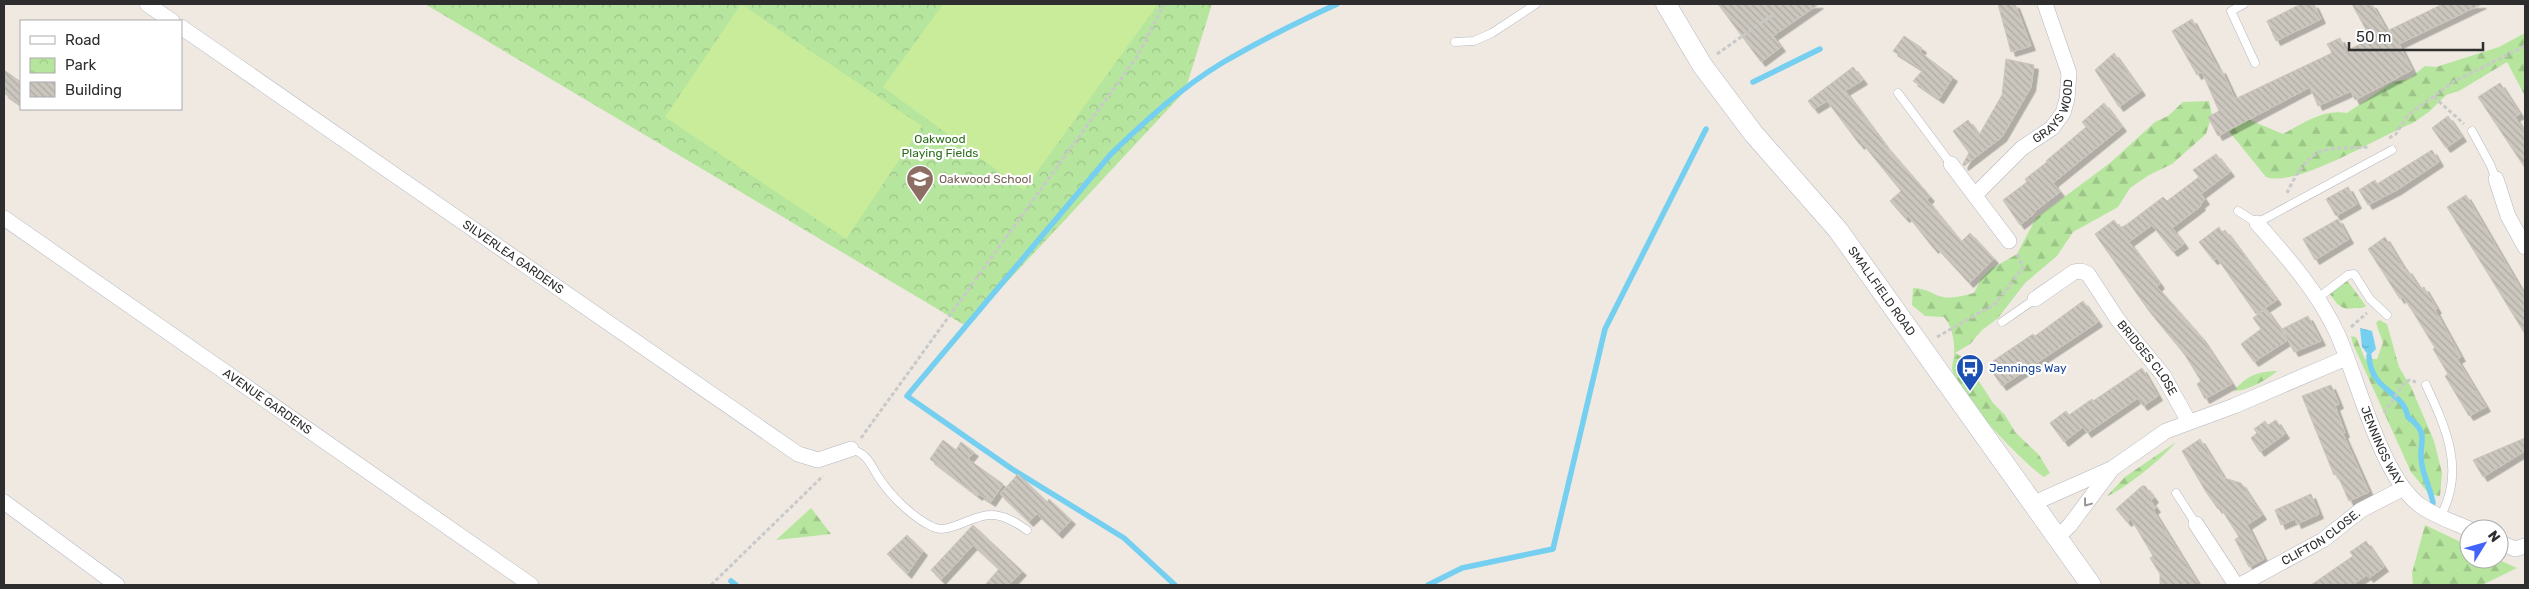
<svg xmlns="http://www.w3.org/2000/svg" width="2529" height="589" font-family="Rubik,sans-serif">
<style>
.forest{fill:url(#forest-firs)}
.park{fill:url(#park-crowns)}
.pitch{fill:#c9ec9a}
.water{fill:url(#water-ripples)}
.lines{fill:none;stroke-linecap:round;stroke-linejoin:round}
.stream{stroke:#75cff0;stroke-width:5.5}
.building{fill:url(#building-back-hatch);stroke:#cbc5ba;filter:url(#shadow)}
.lane-casing{stroke:#b4b7c1;stroke-width:9}
.street-casing{stroke:#b4b7c1;stroke-width:16}
.secondary-casing{stroke:#b4b7c1;stroke-width:21}
.path{stroke:#c9c9c9;stroke-width:3;stroke-dasharray:4 2.5;stroke-linecap:butt}
.lane{stroke:#fff;stroke-width:8}
.street{stroke:#fff;stroke-width:15}
.secondary{stroke:#fff;stroke-width:20}
.oneway{stroke:#969696}
.labels{text-anchor:middle;dominant-baseline:central;stroke-width:4.5;stroke-linejoin:round;paint-order:stroke}
.street-label{font-size:12px;fill:#2e2e2e;stroke:#fff}
.park-label{font-size:12px;fill:#2c6e1b;stroke:#fff}
.education-label{font-size:12px;fill:#785e54;stroke:#fff;text-anchor:start}
.transit-label{font-size:12px;fill:#164399;stroke:#fff;text-anchor:start}
</style>
<defs>
<pattern id="forest-firs" width="22" height="20" patternUnits="userSpaceOnUse" patternTransform="scale(1.25)"><rect width="22" height="20" fill="#b6e59e"/><path d="M5 1l3.5 6h-7zM16 11l3.5 6h-7z" fill="#9dc588"/></pattern>
<pattern id="park-crowns" width="20" height="18" patternUnits="userSpaceOnUse" patternTransform="scale(1.25)"><rect width="20" height="18" fill="#b6e59e"/><path d="M2 6a3 3 0 1 1 6 0M12 15a3 3 0 1 1 6 0" fill="none" stroke="#9dc588"/></pattern>
<pattern id="water-ripples" width="26" height="14" patternUnits="userSpaceOnUse" patternTransform="scale(1.25)"><rect width="26" height="14" fill="#75cff0"/><path d="M2 4q2-2 4 0t4 0M15 11q2-2 4 0t4 0" fill="none" stroke="#66b2ce"/></pattern>
<pattern id="building-back-hatch" width="6" height="6" patternUnits="userSpaceOnUse" patternTransform="scale(1.25)"><rect width="6" height="6" fill="#cbc7bf"/><path d="M-1 5l2 2M0 0l6 6M5-1l2 2" fill="none" stroke="#afaba4"/></pattern>
<filter id="shadow"><feDropShadow dx="4.5" dy="4.5" stdDeviation="0" flood-color="#0004"/></filter>
</defs>
<rect width="100%" height="100%" fill="#efe9e1"/>
<!-- forest -->
<g class="forest">
<path d="M 2525,33 L 2525,96 L 2507,62 L 2459,91 L 2446,95 L 2430,111 L 2413,123 C 2379,136 2297,188 2266,177 L 2224,125 L 2233,113 L 2283,134 C 2304,123 2322,109 2347,113 L 2393,82 L 2409,79 L 2425,66 L 2436,67 L 2499,47 Z"/>
<path d="M 2209,101 L 2212,115 L 2206,134 L 2172,164 L 2149,175 L 2130,188 L 2118,207 L 2073,232 L 2057,256 L 2025,283 L 1998,318 L 1982,330 L 1970,344 L 1955,353 L 1964,358 L 1993,403 L 2005,415 L 2015,432 L 2039,455 L 2050,473 L 2044,477 C 2023,463 1959,396 1953,372 C 1951,368 1953,362 1954,357 C 1955,344 1953,327 1944,317 L 1925,316 L 1912,305 L 1913,288 C 1930,289 1930,294 1943,297 C 1953,299 1965,295 1974,293 L 1981,279 L 1991,269 L 2017,254 L 2036,218 L 2110,163 L 2155,122 L 2168,116 L 2183,102 Z"/>
<path d="M 2346,279 L 2366,306 C 2362,309 2359,308 2354,308 C 2338,311 2336,301 2326,289 Z"/>
<polygon points="2379,320 2387,324 2399,367 2411,387 2434,441 2442,473 2440,496 2429,494 2411,472 2353,344 2351,336 2356,337 2365,359 2377,359 2383,343 2376,323"/>
<path d="M 2277,371 C 2267,380 2247,391 2234,391 C 2247,375 2257,372 2277,371 Z"/>
<path d="M 2176,442 C 2164,457 2125,489 2107,496 L 2125,477 Z"/>
<polygon points="811,508 831,534 776,540"/>
<polygon points="2425,525 2469,546 2469,559 2497,559 2517,568 2482,585 2413,585 2412,573"/>
</g>
<!-- park -->
<polygon class="park" points="425,4 1212,4 1185,91 966,326"/>
<!-- pitch -->
<g class="pitch">
<polygon points="741,4 922,126 846,239 665,117"/>
<polygon points="943,4 1158,4 1024,190 883,87"/>
</g>
<!-- water -->
<polygon class="water" points="2360,328 2372,331 2376,349 2369,356 2362,347"/>
<g class="lines">
<!-- stream -->
<g class="stream">
<polyline points="1753,82 1820,49"/>
<path d="M 2369,356 C 2371,392 2403,390 2408,417 C 2432,435 2417,442 2422,465 C 2424,478 2431,490 2433,503"/>
<polyline points="731,581 736,585"/>
<path d="M 1175,585 L 1124,538 L 1012,469 L 907,396 L 1111,154 C 1144,122 1182,87 1222,63 C 1259,41 1298,22 1337,4"/>
<polyline points="1428,585 1462,568 1553,549 1605,329 1706,129"/>
</g>
</g>
<!-- building -->
<g class="building">
<polygon points="1718,4 1819,4 1773,36 1781,47 1761,62"/>
<polygon points="1998,4 2015,4 2031,46 2011,52"/>
<polygon points="2301,4 2314,4 2321,19 2276,41 2267,21"/>
<polygon points="2352,4 2372,4 2387,31 2443,4 2482,4 2399,44 2412,70 2355,100 2351,91 2318,106 2310,87 2218,136 2208,117 2219,111 2202,72 2197,75 2172,31 2192,19 2219,70 2221,69 2235,99 2332,53 2327,44 2340,38 2346,51 2371,39"/>
<polygon points="1904,36 1922,48 1920,52 1953,77 1939,99 1913,81 1923,70 1893,51"/>
<polygon points="2114,53 2141,91 2119,107 2095,70"/>
<polygon points="2006,59 2034,65 2031,87 2002,137 1964,166 1963,164 1969,153 1953,131 1968,120 1979,135 2002,95"/>
<polygon points="1853,67 1863,80 1845,91 1885,145 1930,197 1927,200 1961,242 1970,233 1994,259 1969,283 1936,247 1934,249 1908,216 1905,218 1890,201 1901,191 1862,143 1860,145 1827,101 1814,109 1808,101"/>
<polygon points="4,70 21,82 21,105 4,93"/>
<polygon points="2500,83 2520,114 2515,117 2525,133 2525,168 2478,97"/>
<polygon points="2104,103 2122,127 2053,183 2060,192 2035,211 2036,212 2020,225 2003,200 2027,182 2025,179 2047,162 2046,161 2086,127 2082,122"/>
<polygon points="2448,116 2462,137 2446,148 2432,128"/>
<polygon points="2432,150 2439,162 2397,190 2368,205 2359,190 2375,180 2377,184"/>
<polygon points="2216,154 2230,172 2201,194 2205,200 2200,204 2201,206 2172,228 2184,244 2173,252 2152,225 2129,242 2160,284 2157,287 2201,337 2232,384 2205,399 2197,384 2201,381 2185,355 2149,311 2095,234 2114,220 2120,228 2126,225 2163,197 2167,201 2199,177 2193,170"/>
<polygon points="2348,187 2357,204 2336,216 2326,199"/>
<polygon points="2466,195 2525,296 2525,334 2447,207"/>
<polygon points="2338,219 2349,239 2315,260 2303,239"/>
<polygon points="2219,227 2222,232 2225,230 2277,300 2256,314 2217,258 2213,260 2199,242"/>
<polygon points="2385,237 2405,270 2407,269 2420,289 2424,287 2437,309 2435,310 2461,357 2457,359 2486,407 2469,416 2445,376 2448,374 2433,349 2435,348 2413,312 2403,297 2400,299 2368,249"/>
<polygon points="2083,301 2098,322 2002,386 1989,367 1995,364 1993,361 2033,334 2035,336"/>
<polygon points="2266,309 2288,340 2254,362 2241,344 2261,329 2253,318"/>
<polygon points="2308,316 2321,341 2294,352 2282,329"/>
<polygon points="2142,368 2158,396 2143,406 2138,398 2087,433 2083,427 2064,442 2050,423 2066,411 2069,415 2092,399 2093,401"/>
<polygon points="2331,385 2339,404 2335,406 2345,433 2343,434 2369,492 2349,501 2337,474 2334,475 2302,396"/>
<polygon points="2276,420 2285,434 2260,452 2251,438 2257,433 2254,429 2265,421 2268,425"/>
<polygon points="2525,438 2525,451 2483,477 2473,460"/>
<polygon points="2200,439 2224,478 2241,483 2262,515 2247,525 2264,559 2249,567 2235,539 2239,537 2220,507 2218,509 2206,492 2182,451"/>
<polygon points="943,440 956,450 961,442 974,452 968,459 1003,484 991,502 979,494 978,496 930,459"/>
<polygon points="1018,474 1047,502 1049,499 1071,520 1058,534 1037,514 1029,522 1000,494"/>
<polygon points="2142,486 2145,486 2154,498 2151,501 2156,508 2153,510 2199,585 2160,585 2160,574 2150,558 2153,556 2131,519 2127,522 2116,509"/>
<polygon points="2311,494 2319,514 2297,524 2295,519 2281,525 2275,510"/>
<polygon points="973,525 1022,571 1009,585 985,585 999,569 973,545 941,580 931,570"/>
<polygon points="907,535 923,551 907,574 887,554"/>
<polygon points="2366,541 2384,567 2369,578 2367,575 2352,585 2311,585 2353,556 2350,552"/>
</g>
<g class="lines">
<defs>
<g id="lane">
<polyline points="2244,4 2231,11 2255,63"/>
<polyline points="1455,42 1474,41 1492,33 1536,4"/>
<polyline points="1898,93 1951,164"/>
<polyline points="2472,131 2490,164 2496,179"/>
<polyline points="2238,211 2257,223 2392,150"/>
<polyline points="2318,298 2348,275 2354,274 2370,299 2387,315"/>
<polyline points="2002,322 2035,299"/>
<path d="M 2426,385 C 2446,428 2466,471 2440,517"/>
<path d="M 851,449 C 868,454 870,464 879,478 C 891,496 913,518 933,527 C 950,536 976,510 999,516 C 1010,518 1018,524 1027,530"/>
<polyline points="2176,493 2196,524"/>
</g>
<g id="street">
<polyline points="147,4 172,21"/>
<path id="s1" d="M 181,27 L 798,454 L 818,460 L 851,449"/>
<polyline points="1951,164 2009,241"/>
<polyline points="2496,179 2508,216 2525,247"/>
<path id="s2" d="M 1975,195 L 2022,148 L 2052,128 L 2063,113 L 2067,99 L 2069,73 L 2045,4"/>
<path id="s3" d="M 4,218 L 531,585"/>
<path id="s4" d="M 2257,223 C 2287,257 2318,292 2337,333 C 2358,379 2381,478 2421,506 C 2435,516 2453,522 2469,529"/>
<path id="s5" d="M 2035,299 L 2074,272 L 2081,271 L 2088,274 L 2118,320 L 2163,375 L 2189,422"/>
<polyline points="4,502 117,585"/>
<polyline points="2034,503 2113,468 2166,431 2234,406 2346,358"/>
<polyline points="2196,524 2236,585"/>
<polyline points="2058,537 2070,525 2112,469"/>
<polyline points="2499,542 2515,549 2525,546"/>
<path id="s6" d="M 2240,585 L 2323,540 L 2361,510 L 2402,489"/>
</g>
<g id="secondary">
<path id="s7" d="M 1666,4 L 1702,65 L 1753,133 L 1838,230 L 2091,585"/>
</g>
</defs>
<!-- lane casing -->
<use href="#lane" class="lane-casing"/>
<!-- street casing -->
<use href="#street" class="street-casing"/>
<!-- secondary casing -->
<use href="#secondary" class="secondary-casing"/>
<!-- path -->
<g class="path">
<polyline points="1717,54 1774,14"/>
<polyline points="2434,97 2464,124"/>
<polyline points="2389,138 2396,134 2408,115 2453,82 2525,46"/>
<path d="M 2287,193 C 2294,178 2305,157 2322,151 C 2334,147 2356,148 2370,147"/>
<polyline points="2351,327 2367,313"/>
<polyline points="1937,337 1995,304 2023,268 2017,253"/>
<polyline points="2384,413 2405,382 2410,380 2416,382"/>
<polyline points="861,438 1138,55 1164,4"/>
<polyline points="711,585 823,476"/>
</g>
<!-- lane -->
<use href="#lane" class="lane"/>
<!-- street -->
<use href="#street" class="street"/>
<!-- secondary -->
<use href="#secondary" class="secondary"/>
</g>
<!-- one-way arrows -->
<defs><path id="oneway-chevron" d="M-2-3.5L2.5 0L-2 3.5" fill="none" stroke-width="1.6" stroke-linecap="round" stroke-linejoin="round" transform="scale(1.25)"/></defs>
<use class="oneway" href="#oneway-chevron" transform="translate(2087 503) rotate(127)"/>
<!-- icons -->
<defs>
<symbol id="school-pin" viewBox="-11 -11 22 30"><path d="M0 17L-7.5 6A9.5 9.5 0 1 1 7.5 6Z" fill="#8d6e63" stroke="#fff"/><path d="M0-5L7-2L0 1L-7-2ZM-4 1L0 2.5L4 1V4Q0 6-4 4Z" fill="#fff"/></symbol>
<symbol id="bus-pin" viewBox="-11 -11 22 30"><path d="M0 17L-7.5 6A9.5 9.5 0 1 1 7.5 6Z" fill="#1a4fb4" stroke="#fff"/><path d="M-5-6H5V4H4V6H2V4H-2V6H-4V4H-5ZM-3.5-4V0h7V-4ZM-3.5 1.2v1.5H-2V1.2ZM2 1.2v1.5H3.5V1.2Z" fill="#fff"/></symbol>
</defs>
<g fill-rule="evenodd">
<use href="#school-pin" x="904" y="163" width="32" height="43"/>
<use href="#bus-pin" x="1954" y="352" width="32" height="43"/>
</g>
<g class="labels">
<!-- street labels -->
<g class="street-label">
<text stroke="none"><textPath href="#s2" startOffset="118">GRAYS WOOD</textPath></text>
<text stroke="none"><textPath href="#s1" startOffset="404">SILVERLEA GARDENS</textPath></text>
<text stroke="none"><textPath href="#s7" startOffset="360">SMALLFIELD ROAD</textPath></text>
<text stroke="none"><textPath href="#s5" startOffset="165">BRIDGES CLOSE</textPath></text>
<text stroke="none"><textPath href="#s3" startOffset="321">AVENUE GARDENS</textPath></text>
<text stroke="none"><textPath href="#s4" startOffset="258">JENNINGS WAY</textPath></text>
<text stroke="none"><textPath href="#s6" startOffset="94">CLIFTON CLOSE.</textPath></text>
</g>
<!-- park labels -->
<g class="park-label">
<text x="940" y="139">Oakwood<tspan x="940" dy="14">Playing Fields</tspan></text>
</g>
<!-- education labels -->
<g class="education-label">
<text x="939" y="179">Oakwood School</text>
</g>
<!-- transit labels -->
<g class="transit-label">
<text x="1989" y="368">Jennings Way</text>
</g>
</g>
<!-- border -->
<rect width="2529" height="589" fill="none" stroke="#2e2e2e" stroke-width="10"/>
<!-- legend -->
<rect x="20" y="20" width="162" height="90" fill="#ffffff" stroke="#ababab"/>
<rect x="30" y="36" width="25" height="8" fill="#ffffff" stroke="#ababab"/>
<text x="65" y="45" font-size="15" fill="#2e2e2e">Road</text>
<rect x="30" y="58" width="25" height="15" fill="url(#park-crowns)" stroke="#ababab"/>
<text x="65" y="70" font-size="15" fill="#2e2e2e">Park</text>
<rect x="30" y="82" width="25" height="15" fill="url(#building-back-hatch)" stroke="#ababab"/>
<text x="65" y="95" font-size="15" fill="#2e2e2e">Building</text>
<!-- north arrow -->
<g transform="translate(2484 544) rotate(53)"><circle r="24" fill="#ffffff" stroke="#ababab"/>
<path d="M0-4L9 19L0 12L-9 19Z" fill="#4264fb"/>
<text y="-8" font-size="14" font-weight="bold" text-anchor="middle" fill="#2e2e2e">N</text>
</g>
<!-- scale -->
<path d="M2349 42v8h134v-8" fill="none" stroke="#2e2e2e" stroke-width="2.5"/>
<text x="2356" y="42" font-size="15" fill="#2e2e2e" stroke="#ffffff" stroke-width="4" paint-order="stroke">50 m</text>
</svg>
